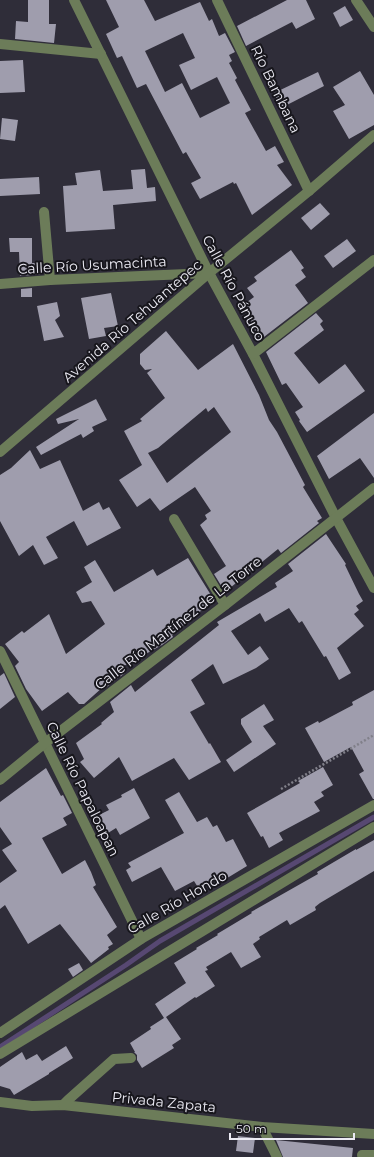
<svg xmlns="http://www.w3.org/2000/svg" width="374" height="1157" font-family="Montserrat,sans-serif">
<style>
.lines{fill:none;stroke-linecap:round;stroke-linejoin:round}
.stream{stroke:#574872;stroke-width:5}
.building{fill:#9f9dad;fill-rule:evenodd}
.path{stroke:#81808a;stroke-width:2.5;stroke-dasharray:2 2;stroke-linecap:butt}
.minor{stroke:#6c7c59;stroke-width:10}
.labels{text-anchor:middle;dominant-baseline:central;stroke-width:4;stroke-linejoin:round;paint-order:stroke}
.street-label{font-size:14px;fill:#ebeaf3;stroke:#17161c}
</style>
<rect width="100%" height="100%" fill="#2f2d39"/>
<g class="lines">
<!-- stream -->
<polyline class="stream" points="0,1047 126,965 160,941 374,817"/>
</g>
<!-- building -->
<g class="building">
<polygon points="28,0 49,0 49,24 56,24 54,43 15,39 16,21 28,22"/>
<path d="M 106,0 L 144,0 L 155,21 L 200,2 L 209,21 L 212,19 L 219,36 L 225,33 L 235,52 L 229,55 L 232,61 L 229,63 L 237,78 L 235,80 L 251,110 L 245,113 L 266,151 L 275,146 L 284,162 L 277,165 L 292,185 L 252,215 L 236,183 L 234,184 L 233,182 L 200,199 L 191,183 L 201,178 L 186,152 L 183,154 L 146,84 L 137,88 L 122,56 L 117,58 L 106,34 L 119,27 ZM 183,33 L 195,58 L 179,65 L 191,90 L 217,77 L 230,103 L 200,118 L 182,83 L 165,92 L 145,51 Z"/>
<polygon points="287,0 306,0 315,19 296,29 292,22 246,46 237,26"/>
<polygon points="345,6 353,20 340,27 333,13"/>
<polygon points="23,60 25,92 0,93 0,61"/>
<polygon points="360,71 374,95 374,125 349,139 333,111 345,105 333,87"/>
<polygon points="318,72 324,86 281,108 274,93"/>
<polygon points="2,118 18,120 15,141 0,139"/>
<polygon points="145,169 147,188 155,187 156,201 113,205 115,229 66,232 63,186 77,185 75,173 100,170 103,191 133,189 131,170"/>
<polygon points="39,177 40,194 0,196 0,179"/>
<polygon points="320,203 330,214 311,230 301,218"/>
<polygon points="9,238 32,238 32,263 42,263 43,274 20,276 19,252 10,252"/>
<polygon points="347,239 356,251 333,268 324,256"/>
<polygon points="291,250 304,268 301,270 306,277 295,285 308,303 260,340 243,305 254,297 247,288 257,281 254,277"/>
<polygon points="32,288 32,297 21,297 21,289"/>
<polygon points="111,293 118,326 104,328 106,336 89,339 81,298"/>
<polygon points="57,302 60,316 55,320 64,337 44,341 37,306"/>
<polygon points="316,313 323,321 320,324 324,330 294,353 319,384 345,364 365,391 307,432 299,421 300,420 295,412 303,407 286,383 282,385 266,352"/>
<path d="M 166,331 L 198,370 L 233,344 L 259,395 L 269,420 L 277,432 L 305,485 L 303,487 L 322,518 L 317,521 L 319,523 L 281,553 L 278,549 L 225,592 L 214,574 L 226,566 L 200,525 L 207,519 L 205,515 L 211,511 L 195,487 L 160,511 L 150,498 L 137,507 L 119,480 L 142,465 L 124,431 L 142,421 L 140,419 L 165,398 L 147,373 L 152,369 L 145,370 L 140,364 L 140,354 ZM 214,407 L 231,432 L 167,483 L 148,453 L 158,448 L 206,408 L 208,412 Z"/>
<polygon points="96,399 107,420 92,427 94,431 83,438 81,434 41,455 36,447 79,419 58,424 56,419"/>
<polygon points="374,413 374,478 360,458 329,479 317,456"/>
<polygon points="30,450 40,469 60,460 83,511 99,502 103,510 109,507 121,528 87,546 74,521 46,537 58,558 44,565 33,545 19,556 0,521 0,475 11,468"/>
<polygon points="326,534 346,564 345,565 359,594 363,601 356,606 359,610 354,614 364,626 337,648 351,673 339,680 326,656 324,657 302,621 299,623 289,608 265,622 260,613 231,631 248,655 260,646 269,659 256,668 223,684 213,664 191,680 205,704 190,712 209,744 210,743 221,762 189,780 174,758 132,781 119,757 94,778 80,762 84,759 76,743 102,724 101,723 114,712 110,702 131,685 135,692 219,625 217,622 277,587 275,583 293,571 288,564"/>
<polygon points="188,558 214,600 172,635 173,637 162,645 122,667 125,673 104,689 103,687 84,704 79,704 68,692 42,711 26,689 15,666 19,662 5,644 22,631 24,633 49,614 66,654 105,624 91,601 82,603 76,592 92,582 84,567 95,560 114,592 153,569 157,576"/>
<polygon points="4,673 15,697 0,709 0,676"/>
<polygon points="374,690 374,799 373,799 359,774 364,771 351,747 324,762 305,728 318,721 319,723 353,705 352,702"/>
<polygon points="264,704 274,720 263,726 276,744 234,772 226,760 252,742 241,724 241,719"/>
<polygon points="323,767 333,785 321,792 324,796 314,802 320,811 279,833 283,840 269,848 263,836 261,837 247,813 300,783 298,781"/>
<polygon points="46,768 61,796 63,795 72,813 63,818 67,825 42,838 62,874 85,860 91,872 96,885 93,887 117,927 107,935 113,944 108,947 109,949 91,963 60,924 28,944 5,905 0,909 0,883 17,871 2,850 12,844 0,827 0,802"/>
<polygon points="134,788 150,818 120,835 116,828 108,833 99,815 109,810 106,805 122,797 121,795"/>
<polygon points="179,792 197,822 207,817 213,827 217,825 226,842 233,839 247,866 224,880 222,876 199,889 194,881 175,891 161,867 132,882 126,870 131,867 128,863 184,833 165,800"/>
<polygon points="374,840 374,871 320,903 315,907 316,910 290,925 287,920 259,937 260,939 253,944 261,957 241,968 231,952 206,967 208,970 205,971 215,986 196,998 195,997 166,1017 181,1039 172,1045 174,1048 142,1068 137,1060 137,1055 134,1052 135,1052 130,1043 151,1029 150,1027 164,1018 155,1004 186,983 174,963 197,949 196,948 218,935 217,934 252,913 251,912 318,874 317,872 356,849 356,850"/>
<polygon points="79,963 83,970 73,977 68,969"/>
<polygon points="66,1046 73,1058 49,1073 49,1074 14,1095 10,1089 0,1086 0,1067 22,1052 26,1060 37,1054 42,1061"/>
<polygon points="238,1136 255,1138 253,1153 236,1151"/>
<polygon points="276,1140 353,1148 352,1157 283,1157"/>
</g>
<g class="lines">
<!-- path -->
<polyline class="path" points="281,789 374,735"/>
<!-- minor -->
<g class="minor">
<polyline points="74,0 209,273 253,354 336,518 374,588"/>
<polyline points="217,0 309,191"/>
<polyline points="356,0 374,27"/>
<polyline points="0,44 101,54"/>
<polyline points="44,212 50,280"/>
<polyline points="0,284 50,280 209,273"/>
<polyline points="253,354 374,260"/>
<polyline points="0,452 209,273 309,191 374,135"/>
<polyline points="174,519 225,605"/>
<polyline points="0,651 141,939"/>
<polyline points="0,780 45,743 225,605 374,488"/>
<polyline points="0,1033 141,939 374,805"/>
<polyline points="0,1054 374,827"/>
<polyline points="0,1102 32,1106 63,1105 262,1127 374,1134"/>
<polyline points="63,1105 68,1100 114,1059 131,1058"/>
<polyline points="262,1127 277,1157"/>
<polyline points="362,1155 374,1155"/>
</g>
</g>
<g class="labels">
<!-- street labels -->
<g class="street-label">
<text transform="translate(276 89) rotate(64)">Río Bambana</text>
<text transform="translate(92 265) rotate(-3)">Calle Río Usumacinta</text>
<text transform="translate(234 288) rotate(62)">Calle Río Pánuco</text>
<text transform="translate(132 321) rotate(-41)">Avenida Río Tehuantepec</text>
<text transform="translate(178 623) rotate(-38)">Calle Río Martínez de La Torre</text>
<text transform="translate(83 789) rotate(64)">Calle Río Papaloapan</text>
<text transform="translate(177 902) rotate(-30)">Calle Río Hondo</text>
<text transform="translate(164 1102) rotate(6)">Privada Zapata</text>
</g>
</g>
<!-- scale -->
<path d="M230 1133v6h124v-6" fill="none" stroke="#ebeaf3" stroke-width="2"/>
<text x="236" y="1133" font-size="12" fill="#ebeaf3" stroke="#17161c" stroke-width="3" paint-order="stroke">50 m</text>
</svg>
